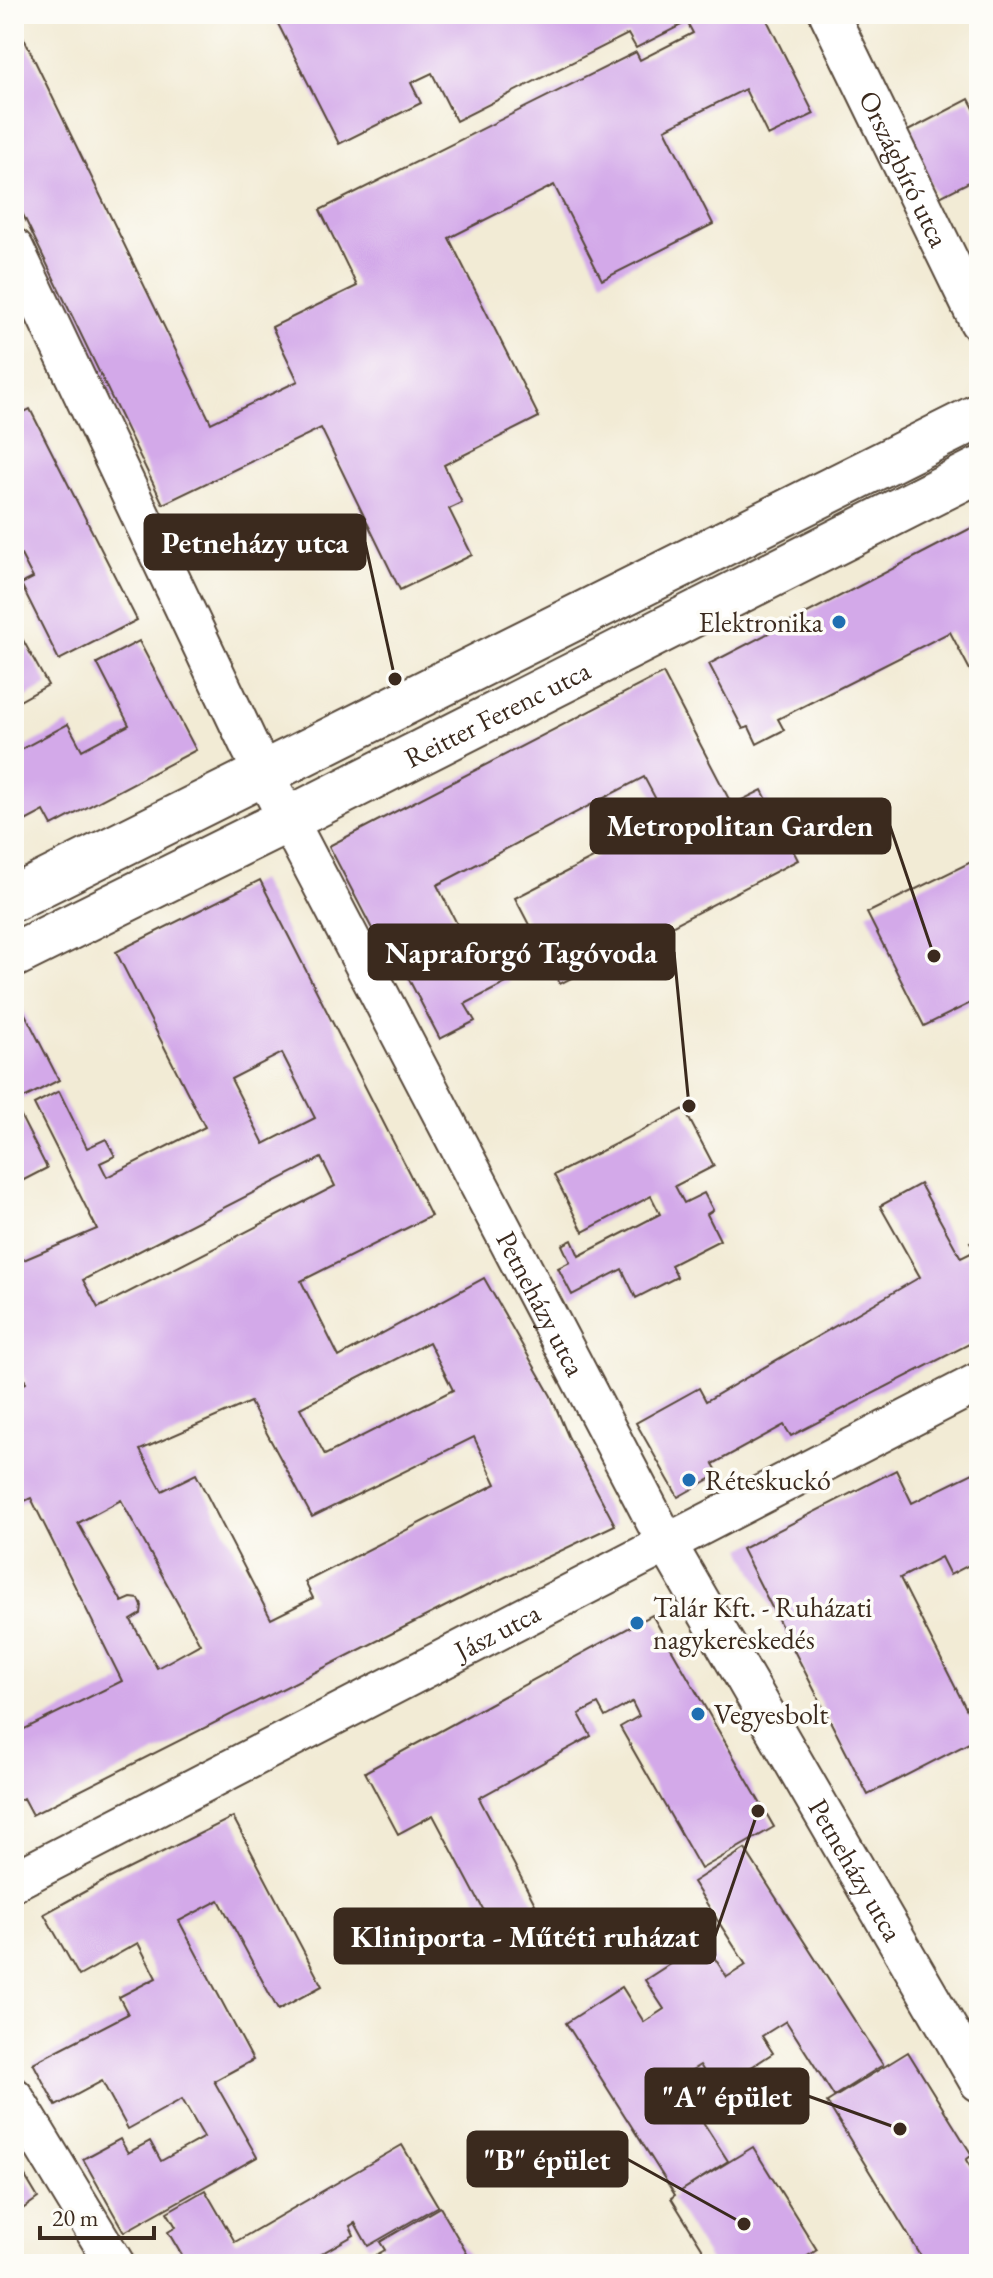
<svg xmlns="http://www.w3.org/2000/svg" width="993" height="2278" font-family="'EB Garamond',serif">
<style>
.building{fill:#d3a9e9;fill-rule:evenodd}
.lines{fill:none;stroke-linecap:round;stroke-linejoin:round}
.street-casing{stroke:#564739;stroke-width:42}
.secondary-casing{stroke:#564739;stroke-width:48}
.street{stroke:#fff;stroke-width:38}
.secondary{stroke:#fff;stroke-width:44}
.poi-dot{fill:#1f6fb2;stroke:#fdfcf7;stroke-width:3}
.labels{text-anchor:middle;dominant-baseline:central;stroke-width:7;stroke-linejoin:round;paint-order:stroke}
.street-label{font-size:28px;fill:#3b2a1e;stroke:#fdfcf7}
.poi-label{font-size:28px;fill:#3b2a1e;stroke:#fdfcf7;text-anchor:start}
.leader{fill:none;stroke:#3b2a1e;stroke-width:3}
.callout-dot{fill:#3b2a1e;stroke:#fdfcf7;stroke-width:3}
.callout{fill:#3b2a1e;stroke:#3b2a1e;stroke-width:3}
.callout-label{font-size:30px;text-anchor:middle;font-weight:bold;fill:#fff}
</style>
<rect width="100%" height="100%" fill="#fdfcf7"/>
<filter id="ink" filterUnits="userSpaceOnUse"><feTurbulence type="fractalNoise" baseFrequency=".0125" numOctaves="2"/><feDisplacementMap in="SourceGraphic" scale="16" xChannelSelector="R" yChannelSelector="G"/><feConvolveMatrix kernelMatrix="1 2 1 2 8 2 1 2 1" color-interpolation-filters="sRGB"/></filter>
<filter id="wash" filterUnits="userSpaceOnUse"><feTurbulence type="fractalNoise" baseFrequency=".006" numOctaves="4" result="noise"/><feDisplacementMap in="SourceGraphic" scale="32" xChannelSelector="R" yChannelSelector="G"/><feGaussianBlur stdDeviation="1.8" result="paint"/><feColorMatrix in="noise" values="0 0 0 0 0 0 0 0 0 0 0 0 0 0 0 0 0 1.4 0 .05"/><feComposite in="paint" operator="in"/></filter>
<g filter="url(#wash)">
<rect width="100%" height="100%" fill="#f2ebd5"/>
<g id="blocks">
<!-- building -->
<g class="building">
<polygon points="273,14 764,14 814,114 768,136 745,89 665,129 713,224 602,280 554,185 449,238 539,417 444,465 462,503 449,509 472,555 400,590 321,428 163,504 14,196 14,18 211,423 298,381 272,327 357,286 320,210 636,52 640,60 693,33 687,22 636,48 628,34 456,121 432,73 411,83 421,103 339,144"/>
<polygon points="969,99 979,118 979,177 938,198 904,133"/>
<polygon points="30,409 137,620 59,660 21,584 33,578 21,555 14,559 14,417"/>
<polygon points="979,524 979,687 950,632 778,719 784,730 757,744 749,727 743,729 709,664"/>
<polygon points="14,624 48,685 14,704"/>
<polygon points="139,641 196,750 52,826 44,811 14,827 14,753 68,724 82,750 129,725 97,663"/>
<polygon points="663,673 732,805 762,790 798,860 560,984 515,898 667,820 644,777 437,885 473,955 491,946 510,981 465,1004 475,1021 440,1039 404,970 396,975 329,846"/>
<polygon points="979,858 979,999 924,1026 867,913"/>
<path d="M 260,880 L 431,1216 L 301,1281 L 339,1357 L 484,1278 L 551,1396 L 568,1436 L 615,1525 L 472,1593 L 32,1815 L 23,1798 L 14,1803 L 14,1734 L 122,1681 L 31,1498 L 14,1506 L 14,1389 L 26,1383 L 14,1356 L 14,1264 L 97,1229 L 34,1104 L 59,1091 L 87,1148 L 106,1139 L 115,1156 L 100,1163 L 107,1177 L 205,1127 L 116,952 ZM 282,1053 L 315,1118 L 264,1144 L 231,1079 ZM 321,1158 L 335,1186 L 98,1308 L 83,1280 ZM 429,1342 L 453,1390 L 325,1455 L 300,1408 ZM 250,1402 L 312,1517 L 474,1437 L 496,1484 L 305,1582 L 313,1598 L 271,1619 L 196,1474 L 162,1491 L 140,1450 ZM 121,1500 L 200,1644 L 157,1668 L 131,1620 L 141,1614 L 142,1606 L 139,1599 L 131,1598 L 122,1602 L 78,1523 Z"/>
<polygon points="20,1004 59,1080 14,1103 47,1168 14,1185 14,1007"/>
<polygon points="684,1109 714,1166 675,1186 684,1203 704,1193 713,1210 707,1214 720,1240 671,1265 677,1277 636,1298 622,1269 572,1295 558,1268 570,1262 562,1245 572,1240 579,1256 660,1214 651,1196 583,1232 554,1175"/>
<polygon points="920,1184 961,1258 975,1251 970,1242 979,1237 979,1339 791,1436 784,1425 713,1464 719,1474 678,1497 636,1423 699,1388 706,1401 920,1277 880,1206"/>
<polygon points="896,1470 912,1503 979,1470 979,1560 950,1575 941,1557 900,1578 979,1734 979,1738 868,1795 742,1549"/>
<polygon points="652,1615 774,1827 701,1869 620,1727 639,1716 632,1702 605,1717 598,1704 579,1714 591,1736 479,1798 535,1904 492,1926 433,1815 398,1834 365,1772"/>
<polygon points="233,1817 322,1986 278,2010 219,1900 179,1921 253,2060 214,2081 257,2157 124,2232 83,2159 120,2139 128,2153 150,2141 161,2161 204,2137 182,2099 128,2129 102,2081 56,2106 33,2063 128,2014 119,1997 156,1978 138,1943 79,1976 44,1914 104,1881"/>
<polygon points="745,1849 883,2065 834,2096 786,2021 762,2036 773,2053 716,2090 700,2065 676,2080 728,2161 681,2191 753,2147 817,2250 795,2264 712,2264 671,2198 675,2195 566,2023 622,1987 644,2022 664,2009 645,1980 704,1942 727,1977 746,1965 693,1882"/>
<polygon points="908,2052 972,2155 966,2160 979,2181 979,2264 926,2264 827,2102"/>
<polygon points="402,2145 438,2206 368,2246 355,2223 350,2226 354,2235 303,2264 289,2264 287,2261 281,2264 187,2264 168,2232 176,2227 167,2212 205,2190 235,2242"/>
<polygon points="14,2158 38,2198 14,2215"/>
<polygon points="440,2207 473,2264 360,2264 385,2250 380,2242"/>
</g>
</g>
</g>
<g filter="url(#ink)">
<use href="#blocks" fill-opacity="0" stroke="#564739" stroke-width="2"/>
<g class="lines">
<defs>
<g id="street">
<path id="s1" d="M 829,14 L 979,322"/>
<path id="s2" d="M 14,248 L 250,747 L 666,1542 L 979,2082"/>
<path id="s3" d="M 14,1881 L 979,1382"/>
<polyline points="14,2097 115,2264"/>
</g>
<g id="secondary">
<polyline points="14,898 979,416"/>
<path id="s4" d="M 14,955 L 287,820 L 979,470"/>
</g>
</defs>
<!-- street casing -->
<use href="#street" class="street-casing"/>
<!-- secondary casing -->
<use href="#secondary" class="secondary-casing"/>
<!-- street -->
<use href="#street" class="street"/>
<!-- secondary -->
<use href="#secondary" class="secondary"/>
</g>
</g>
<!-- markers -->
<g class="poi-dot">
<circle cx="839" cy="622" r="8"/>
<circle cx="689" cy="1480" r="8"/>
<circle cx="637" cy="1623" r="8"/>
<circle cx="698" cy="1714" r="8"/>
</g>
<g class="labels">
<!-- street labels -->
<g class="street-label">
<text stroke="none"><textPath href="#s1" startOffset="172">Országbíró utca</textPath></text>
<text stroke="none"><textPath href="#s4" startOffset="540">Reitter Ferenc utca</textPath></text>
<text stroke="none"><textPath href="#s2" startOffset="1180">Petneházy utca</textPath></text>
<text stroke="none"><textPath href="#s3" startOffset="544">Jász utca</textPath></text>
<text stroke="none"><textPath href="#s2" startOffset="1828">Petneházy utca</textPath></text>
</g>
<!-- poi labels -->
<g class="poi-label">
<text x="823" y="622" text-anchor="end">Elektronika</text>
<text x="705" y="1480">Réteskuckó</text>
<text x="653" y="1607">Talár Kft. - Ruházati<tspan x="653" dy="32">nagykereskedés</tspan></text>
<text x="714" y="1714">Vegyesbolt</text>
</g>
</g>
<!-- callouts -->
<path class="leader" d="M395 679L365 542M934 956L890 826M689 1106L674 952M758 1811L715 1936M900 2129L808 2096M744 2224L627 2159"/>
<g class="callout-dot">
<circle cx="395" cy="679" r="8"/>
<circle cx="934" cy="956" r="8"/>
<circle cx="689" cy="1106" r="8"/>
<circle cx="758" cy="1811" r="8"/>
<circle cx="900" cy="2129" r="8"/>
<circle cx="744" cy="2224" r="8"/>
</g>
<g class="callout">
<rect x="145" y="515" width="220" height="54" rx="8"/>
<rect x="591" y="799" width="299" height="54" rx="8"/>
<rect x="369" y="925" width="305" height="54" rx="8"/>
<rect x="335" y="1909" width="380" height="54" rx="8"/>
<rect x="646" y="2069" width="162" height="54" rx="8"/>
<rect x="468" y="2132" width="159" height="54" rx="8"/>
</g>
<g class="callout-label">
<text x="255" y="553">Petneházy utca</text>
<text x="740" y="836">Metropolitan Garden</text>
<text x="521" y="963">Napraforgó Tagóvoda</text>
<text x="525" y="1947">Kliniporta - Műtéti ruházat</text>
<text x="727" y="2107">"A" épület</text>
<text x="547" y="2170">"B" épület</text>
</g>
<!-- margin -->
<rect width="993" height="2278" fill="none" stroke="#fdfcf7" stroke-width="48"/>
<!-- scale -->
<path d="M40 2226v12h114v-12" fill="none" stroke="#3b2a1e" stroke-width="4"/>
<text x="52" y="2226" font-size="24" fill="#3b2a1e" stroke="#fdfcf7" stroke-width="6" paint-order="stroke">20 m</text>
</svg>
